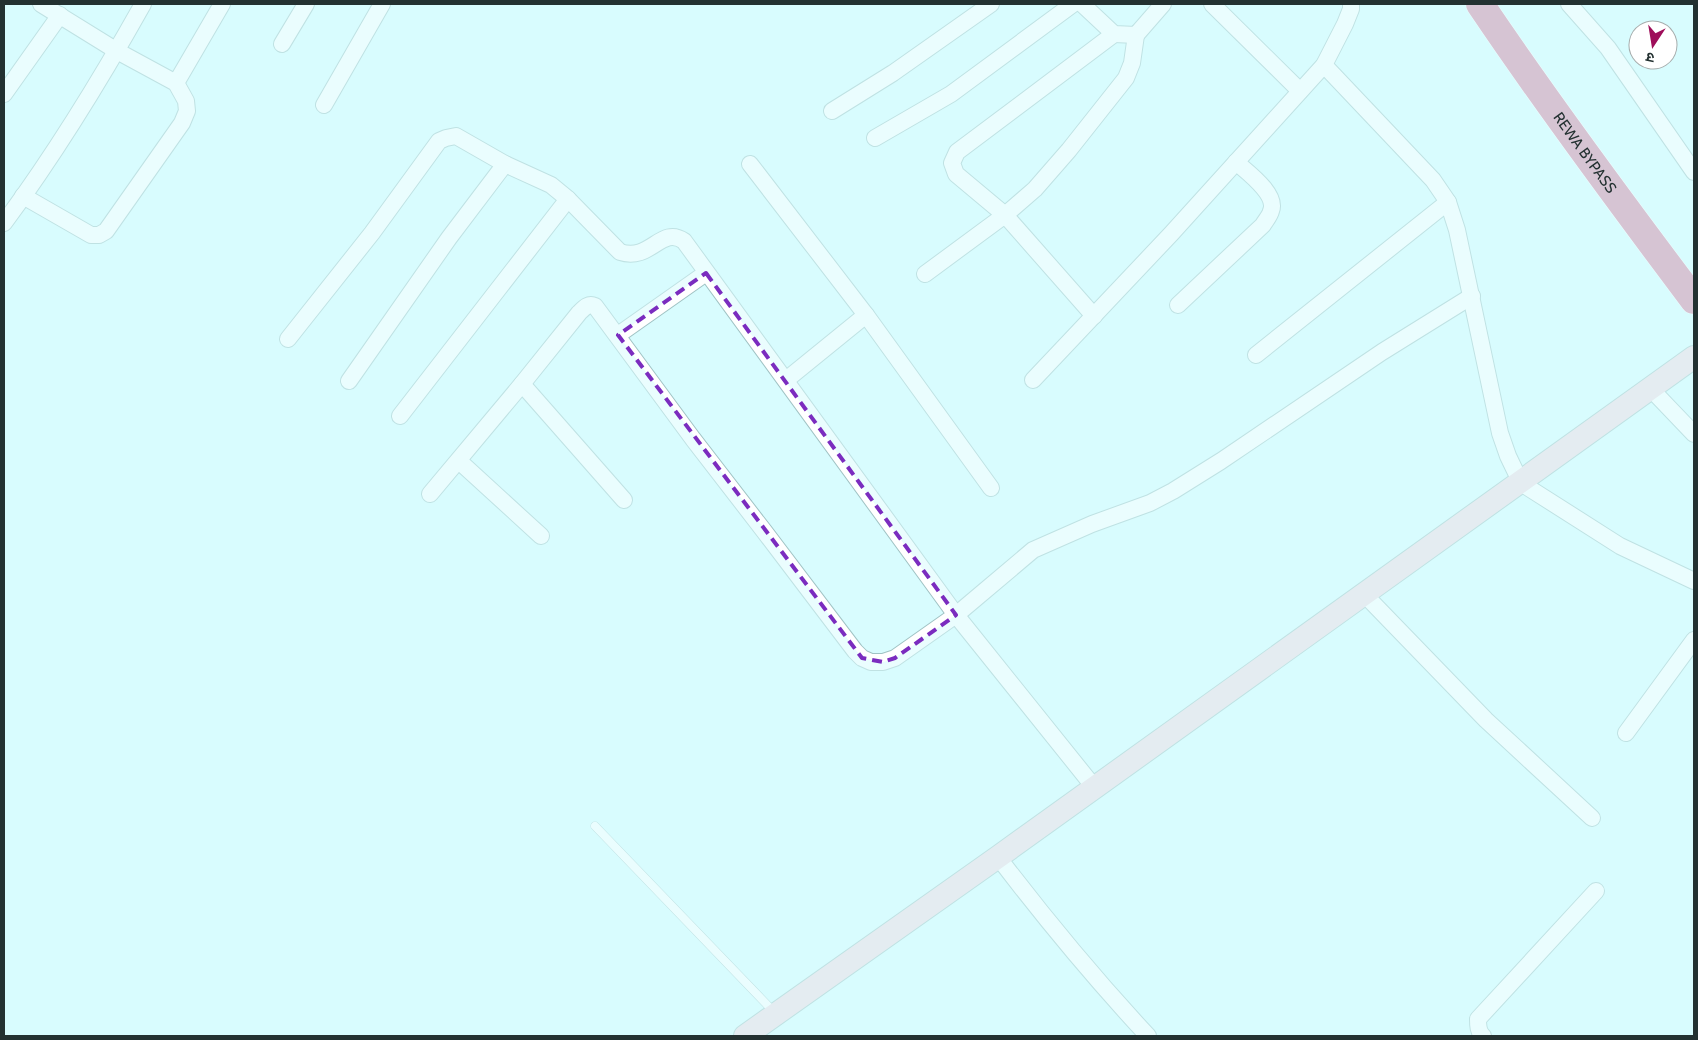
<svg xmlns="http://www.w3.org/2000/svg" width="1698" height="1040" font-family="Cabin,'Noto Sans Devanagari',sans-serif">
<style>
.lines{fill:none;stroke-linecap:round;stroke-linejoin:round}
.lane-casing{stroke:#a0c3c4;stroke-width:9}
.street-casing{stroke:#a0c3c4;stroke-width:18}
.secondary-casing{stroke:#a0c3c4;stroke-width:24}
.highway-casing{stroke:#fff;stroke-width:29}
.lane{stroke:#fff;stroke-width:8}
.street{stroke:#fff;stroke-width:16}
.secondary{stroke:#f2dae2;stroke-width:22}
.highway{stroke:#d3829f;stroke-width:28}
.marked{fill:none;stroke:#7b2cbf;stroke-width:4;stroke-dasharray:10 6;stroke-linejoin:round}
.labels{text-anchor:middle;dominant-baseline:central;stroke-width:5;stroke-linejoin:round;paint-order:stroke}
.street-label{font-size:15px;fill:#233131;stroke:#fff}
</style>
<rect width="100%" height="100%" fill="#d8fcfe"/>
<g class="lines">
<defs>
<polyline id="lane" points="595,826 775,1013"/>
<g id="street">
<polyline points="1082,4 1114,34 1136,35 1163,4"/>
<polyline points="1212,4 1300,91"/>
<polyline points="1569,4 1608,48 1694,172"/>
<polyline points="282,44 306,4"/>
<polyline points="1324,65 1433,180 1448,202 1457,230 1500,433 1508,456 1521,483 1620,546 1694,581"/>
<polyline points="176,83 222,4"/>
<polyline points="4,94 60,15"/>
<polyline points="324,105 382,4"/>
<polyline points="832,111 893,73 991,4"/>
<polyline points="875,138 951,94 1073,4"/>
<polyline points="750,164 866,315 991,488"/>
<polyline points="23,196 91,235 99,235 106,231 182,123 187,111 186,101 176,83 117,51 41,4"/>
<path d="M 4,223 C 55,154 101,79 143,4"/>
<polyline points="925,274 1005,215 1035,189 1069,150 1126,78 1132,63 1136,35"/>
<path d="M 1178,305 L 1263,225 C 1265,221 1270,216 1271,211 C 1278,194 1247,172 1236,162"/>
<polyline points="1094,316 1005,215 956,174 952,163 957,152 1114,34"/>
<polyline points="618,335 706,273"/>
<path d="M 288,339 L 372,233 L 439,141 L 446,138 L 456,136 L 505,164 L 551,185 L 568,199 L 620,252 C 651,262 661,225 684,241 L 956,615 L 1094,787"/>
<polyline points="1256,355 1448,202"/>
<polyline points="786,380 866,315"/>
<polyline points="1033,380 1171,234 1324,65 1345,24 1351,9 1351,4"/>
<polyline points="349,381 449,238 505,164"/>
<polyline points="522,384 624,500"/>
<polyline points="1651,389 1694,434"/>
<polyline points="400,416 568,199"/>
<polyline points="459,461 541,536"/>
<path d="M 430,494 L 522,384 L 579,313 C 584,308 588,303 595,306 L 693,439 L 764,531 L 855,651 L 862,658 L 871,662 L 883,662 L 895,658 L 956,615 L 1033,550 L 1092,524 L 1150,503 L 1173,491 L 1221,461 L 1382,352 L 1472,296"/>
<polyline points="1365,595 1486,720 1592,818"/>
<polyline points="1626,733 1694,640"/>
<path d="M 998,857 C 1046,920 1094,978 1148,1036"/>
<path d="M 1483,1036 C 1478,1032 1478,1025 1478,1019 L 1596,891"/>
</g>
<polyline id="secondary" points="745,1036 998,857 1694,357"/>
<g id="highway">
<path id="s1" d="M 1480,4 C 1548,105 1621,203 1694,300"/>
</g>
</defs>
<!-- lane casing -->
<use href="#lane" class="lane-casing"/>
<!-- street casing -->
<use href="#street" class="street-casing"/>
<!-- secondary casing -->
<use href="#secondary" class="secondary-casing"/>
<!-- highway casing -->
<use href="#highway" class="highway-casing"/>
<!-- lane -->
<use href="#lane" class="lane"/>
<!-- street -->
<use href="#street" class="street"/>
<!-- secondary -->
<use href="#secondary" class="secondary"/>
<!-- highway -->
<use href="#highway" class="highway"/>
</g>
<!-- marked area -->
<path d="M0 0H1698V1040H0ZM 706,273 L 956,615 L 895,658 L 883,662 L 862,658 L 618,335 Z" fill="#d8fcfe" fill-opacity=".55" fill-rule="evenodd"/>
<path class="marked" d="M 706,273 L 956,615 L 895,658 L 883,662 L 862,658 L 618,335 Z"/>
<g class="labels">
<!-- street labels -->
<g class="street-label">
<text stroke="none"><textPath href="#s1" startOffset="182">REWA BYPASS</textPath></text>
</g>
</g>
<!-- border -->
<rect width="1698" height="1040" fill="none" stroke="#233131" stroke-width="10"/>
<!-- north arrow -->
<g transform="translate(1653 45) rotate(192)"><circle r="24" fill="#ffffff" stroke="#a7adad"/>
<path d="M0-4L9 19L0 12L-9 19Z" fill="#9e0e5a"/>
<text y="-8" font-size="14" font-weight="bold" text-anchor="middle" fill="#233131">उ</text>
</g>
</svg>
